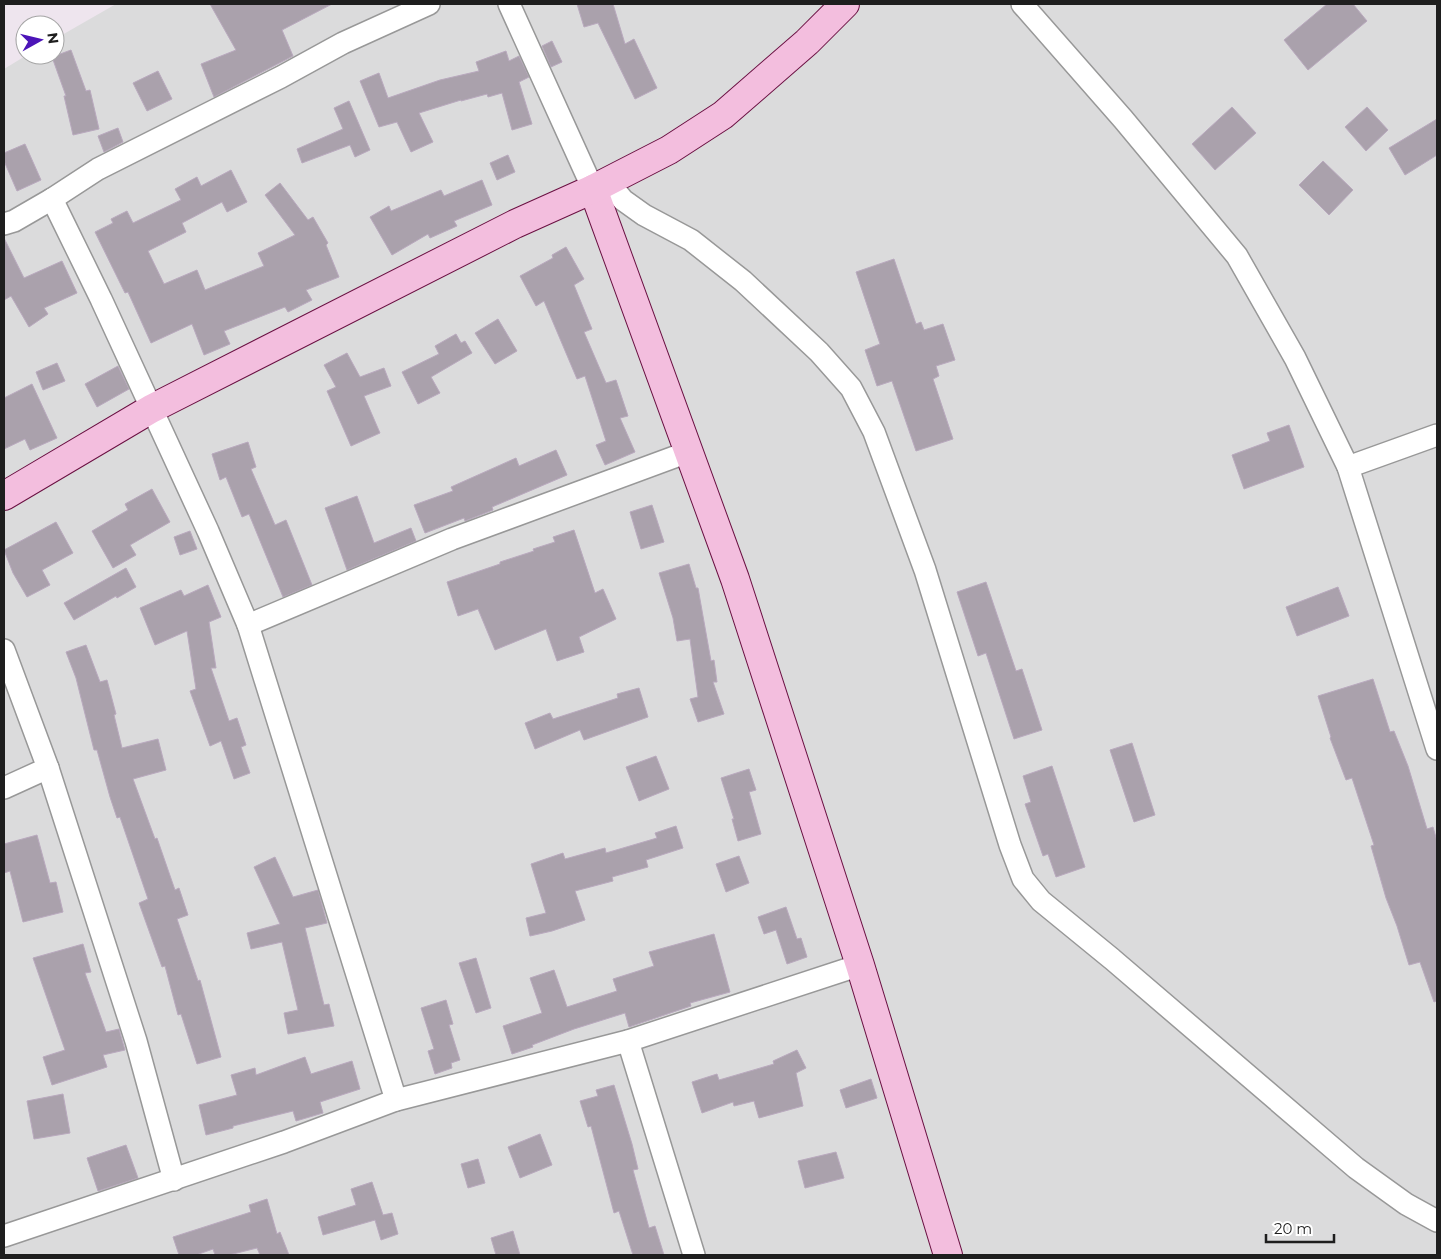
<svg xmlns="http://www.w3.org/2000/svg" width="1441" height="1259" font-family="Montserrat,sans-serif">
<style>
.residential{fill:#dbdbdc}
.building{fill:#aaa1ac;stroke:#b9a9be}
.lines{fill:none;stroke-linecap:round;stroke-linejoin:round}
.street-casing{stroke:#989898;stroke-width:24}
.secondary-casing{stroke:#6a1042;stroke-width:30}
.street{stroke:#fff;stroke-width:21}
.secondary{stroke:#f3bede;stroke-width:28}
</style>
<rect width="100%" height="100%" fill="#eee5ee"/>
<!-- residential -->
<polygon class="residential" points="116,4 1437,4 1437,1255 4,1255 4,69 27,55 55,55 55,39"/>
<!-- building -->
<g class="building">
<polygon points="210,4 332,4 282,30 293,56 214,97 201,64 236,50"/>
<polygon points="577,4 613,4 625,44 634,39 657,88 635,99 598,23 584,27"/>
<polygon points="1327,4 1353,4 1367,21 1308,70 1284,40"/>
<polygon points="552,41 562,62 551,67 542,46"/>
<polygon points="71,50 86,91 90,90 99,129 73,135 64,96 66,96 52,57"/>
<polygon points="506,51 509,61 519,56 529,77 519,82 532,124 512,130 502,93 488,97 487,94 461,101 461,100 419,113 433,142 411,152 397,122 379,127 360,81 379,73 388,98 440,80 479,71 476,62"/>
<polygon points="158,71 172,99 147,111 133,83"/>
<polygon points="349,101 370,150 355,157 350,145 302,163 297,149 343,129 334,108"/>
<polygon points="1232,107 1256,133 1215,170 1192,144"/>
<polygon points="1367,107 1388,130 1366,151 1345,127"/>
<polygon points="1437,119 1437,155 1405,175 1389,148"/>
<polygon points="118,128 123,142 104,152 98,136"/>
<polygon points="25,144 41,180 17,191 4,161 4,153"/>
<polygon points="508,155 515,172 497,180 490,163"/>
<polygon points="1323,161 1353,190 1329,215 1299,185"/>
<polygon points="231,170 247,202 227,212 222,202 182,223 186,232 148,251 164,284 197,270 205,290 264,266 258,253 295,235 265,195 280,183 308,220 313,217 328,243 326,245 339,277 306,290 312,300 288,312 285,307 224,331 230,344 204,355 192,324 151,343 128,292 125,293 95,232 113,223 111,219 127,211 133,223 181,200 175,189 197,177 201,186"/>
<polygon points="482,180 492,205 454,221 457,226 430,238 428,234 392,255 370,217 389,206 391,211 441,190 444,196"/>
<polygon points="4,238 24,278 62,261 77,293 44,308 48,314 29,327 11,296 4,300"/>
<polygon points="566,247 584,279 574,285 592,329 584,332 606,383 616,380 628,416 620,418 635,452 605,465 596,445 606,441 585,376 577,379 544,301 536,306 520,276 553,258 552,255"/>
<polygon points="894,259 916,324 921,322 924,330 943,324 955,360 936,366 939,376 933,379 953,439 916,451 892,381 877,386 865,350 880,344 856,272"/>
<polygon points="498,319 517,351 495,364 475,333"/>
<polygon points="456,334 461,343 465,341 472,353 431,377 440,393 418,404 402,372 439,354 435,346"/>
<polygon points="347,353 360,377 384,368 391,386 364,396 380,433 351,446 327,391 336,387 324,365"/>
<polygon points="57,363 65,381 43,390 36,372"/>
<polygon points="118,366 129,389 97,407 85,384"/>
<polygon points="32,384 57,438 30,450 25,439 4,449 4,398"/>
<polygon points="1289,425 1304,467 1244,489 1232,455 1270,441 1267,433"/>
<polygon points="248,442 256,467 251,469 275,525 286,520 312,585 283,597 249,514 242,517 226,477 220,480 212,454"/>
<polygon points="556,450 567,475 492,507 493,510 465,521 464,518 425,533 414,505 453,491 451,487 516,458 519,466"/>
<polygon points="152,489 170,522 130,545 136,555 113,568 92,531 128,510 125,504"/>
<polygon points="357,496 374,543 411,528 416,541 347,570 325,508"/>
<polygon points="652,505 664,542 641,549 630,512"/>
<polygon points="56,522 73,553 42,570 50,585 27,597 13,573 4,550"/>
<polygon points="574,530 595,593 603,589 616,619 579,637 584,652 557,661 546,629 495,650 478,609 458,616 447,582 500,564 500,562 534,551 533,549 555,542 553,537"/>
<polygon points="190,531 197,549 180,555 174,537"/>
<polygon points="689,564 696,588 698,588 711,661 714,660 717,682 713,682 724,714 698,722 690,699 698,697 690,639 677,641 673,618 659,573"/>
<polygon points="126,568 136,587 117,598 116,596 74,620 64,603"/>
<polygon points="986,582 1016,671 1022,669 1042,730 1014,739 986,653 978,656 957,592"/>
<polygon points="208,585 221,617 209,622 216,668 211,668 229,721 237,718 246,745 241,747 250,773 234,779 221,741 210,746 190,691 196,689 187,631 155,645 140,608 181,590 184,596"/>
<polygon points="1338,587 1349,616 1297,636 1286,607"/>
<polygon points="86,645 100,682 107,680 116,714 114,715 122,748 158,739 166,770 133,779 155,839 157,838 175,890 179,888 188,915 177,919 198,981 200,980 221,1057 197,1064 181,1014 178,1015 165,966 162,967 139,903 148,899 120,817 117,818 110,797 97,750 94,750 76,678 66,652"/>
<polygon points="1373,679 1390,732 1394,731 1408,766 1427,829 1433,827 1437,841 1437,1001 1434,1002 1420,962 1409,965 1397,926 1386,898 1371,846 1374,845 1352,778 1346,780 1330,738 1331,737 1318,696"/>
<polygon points="639,688 648,717 584,740 580,730 535,749 525,723 550,713 553,719 618,698 617,694"/>
<polygon points="1132,743 1155,815 1134,822 1110,750"/>
<polygon points="656,756 669,789 639,801 626,767"/>
<polygon points="1052,766 1085,867 1056,877 1048,854 1043,856 1025,804 1031,802 1023,776"/>
<polygon points="749,769 756,790 749,792 761,834 738,841 732,819 734,819 721,778"/>
<polygon points="676,826 683,848 646,860 648,867 612,877 613,881 575,891 585,920 552,931 530,936 526,918 546,913 531,864 563,853 565,859 605,848 606,853 657,838 655,833"/>
<polygon points="37,835 50,883 56,882 63,912 23,922 10,871 4,873 4,844"/>
<polygon points="739,856 749,883 726,892 716,864"/>
<polygon points="275,857 293,897 318,890 327,923 305,928 324,1005 329,1004 334,1026 288,1034 284,1013 298,1010 282,942 251,949 247,933 280,924 254,867"/>
<polygon points="786,907 797,939 801,938 807,957 787,964 776,930 764,934 758,917"/>
<polygon points="714,934 730,992 690,1003 691,1006 629,1027 625,1013 574,1029 532,1045 533,1047 512,1054 503,1026 542,1013 530,978 554,970 567,1007 617,991 613,979 654,966 649,952"/>
<polygon points="83,944 91,972 85,973 106,1032 119,1029 125,1050 103,1055 107,1067 52,1085 43,1057 65,1050 33,958"/>
<polygon points="476,958 491,1008 476,1013 459,963"/>
<polygon points="446,1000 453,1024 449,1025 460,1060 451,1063 452,1068 435,1074 428,1051 434,1049 421,1008"/>
<polygon points="797,1050 806,1068 796,1073 803,1106 759,1118 754,1101 734,1106 733,1102 702,1113 692,1082 717,1074 719,1080 774,1064 773,1061"/>
<polygon points="305,1057 311,1074 352,1061 360,1089 320,1102 323,1113 296,1121 293,1111 233,1126 233,1128 206,1135 199,1105 237,1095 231,1075 255,1068 256,1075"/>
<polygon points="871,1079 877,1098 846,1108 840,1090"/>
<polygon points="614,1085 632,1144 638,1169 633,1170 649,1228 655,1226 664,1255 633,1255 619,1211 614,1213 591,1126 588,1127 580,1101 598,1096 596,1090"/>
<polygon points="63,1094 70,1133 34,1139 27,1101"/>
<polygon points="540,1134 552,1165 520,1178 508,1147"/>
<polygon points="126,1145 138,1178 98,1191 87,1158"/>
<polygon points="836,1152 844,1178 805,1188 798,1161"/>
<polygon points="478,1159 485,1183 468,1188 461,1164"/>
<polygon points="372,1182 383,1215 392,1213 398,1234 381,1240 375,1220 323,1235 318,1217 356,1205 351,1189"/>
<polygon points="267,1199 277,1234 280,1232 289,1255 260,1255 257,1248 229,1255 215,1255 213,1249 196,1255 179,1255 173,1237 251,1212 249,1205"/>
<polygon points="513,1231 520,1255 496,1255 491,1238"/>
</g>
<g class="lines">
<defs>
<g id="street">
<polyline points="509,4 593,189"/>
<polyline points="1022,4 1123,119 1237,256 1295,358 1348,467 1437,749"/>
<polyline points="608,182 623,200 644,215 691,240 743,281 819,352 851,388 874,432 925,570 1010,845 1023,879 1041,901 1112,959 1356,1168 1406,1204 1437,1221"/>
<polyline points="52,199 101,299 208,531 248,625 396,1100"/>
<polyline points="4,224 14,221 52,199 98,169 281,77 343,43 429,4"/>
<polyline points="1348,467 1437,435"/>
<polyline points="248,625 452,539 688,452"/>
<polyline points="4,650 48,768 4,788"/>
<polyline points="48,768 136,1041 174,1180"/>
<polyline points="628,1041 694,1255"/>
<polyline points="4,1236 284,1142 396,1100 628,1041 860,965"/>
</g>
<g id="secondary">
<polyline points="593,189 735,579 860,965 948,1255"/>
<polyline points="4,496 151,409 515,224 593,189 669,150 723,115 807,42 845,4"/>
</g>
</defs>
<!-- street casing -->
<use href="#street" class="street-casing"/>
<!-- secondary casing -->
<use href="#secondary" class="secondary-casing"/>
<!-- street -->
<use href="#street" class="street"/>
<!-- secondary -->
<use href="#secondary" class="secondary"/>
</g>
<!-- border -->
<rect width="1441" height="1259" fill="none" stroke="#1e1e1e" stroke-width="10"/>
<!-- north arrow -->
<g transform="translate(40 40) rotate(82)"><circle r="24" fill="#ffffff" stroke="#a5a5a5"/>
<path d="M0-4L9 19L0 12L-9 19Z" fill="#4c14b8"/>
<text y="-8" font-size="14" font-weight="bold" text-anchor="middle" fill="#1e1e1e">N</text>
</g>
<!-- scale -->
<path d="M1266 1234v8h68v-8" fill="none" stroke="#1e1e1e" stroke-width="2.5"/>
<text x="1274" y="1234" font-size="15" fill="#1e1e1e" stroke="#ffffff" stroke-width="4" paint-order="stroke">20 m</text>
</svg>
